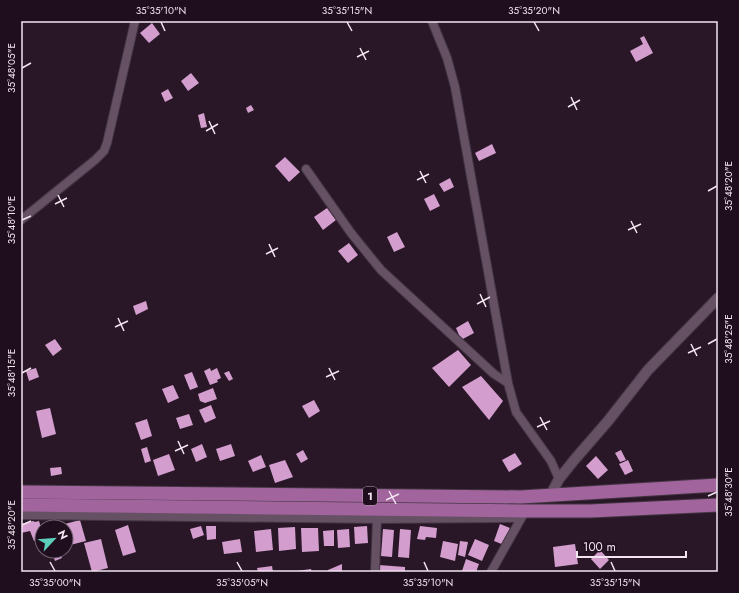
<svg xmlns="http://www.w3.org/2000/svg" width="739" height="593" font-family="Jost,sans-serif">
<style>
.building{fill:#d39ece}
.lines{fill:none;stroke-linecap:round;stroke-linejoin:round}
.minor-casing{stroke:#423541;stroke-width:10}
.tertiary-casing{stroke:#423541;stroke-width:12}
.primary-casing{stroke:#423541;stroke-width:15}
.minor{stroke:#665064;stroke-width:8}
.tertiary{stroke:#665064;stroke-width:10}
.primary{stroke:#a1649d;stroke-width:13}
.ticks{fill:none;stroke:#f2e5f0;stroke-width:1.5}
.labels{text-anchor:middle;dominant-baseline:central;stroke-width:4;stroke-linejoin:round;paint-order:stroke}
.shield{fill:#1f0e1e;stroke:#b3a4b1;stroke-width:1}
.shield-label{font-size:11px;font-weight:bold;fill:#f2e5f0}
.neatline{fill:none;stroke:#f2e5f0;stroke-width:1.5}
.ticks-label{font-size:10px;text-anchor:middle;fill:#f2e5f0}
</style>
<rect width="100%" height="100%" fill="#291728"/>
<!-- building -->
<g class="building">
<polygon points="152,23 160,34 149,43 140,33"/>
<polygon points="644,36 653,53 636,62 630,51 643,44 640,38"/>
<polygon points="191,73 199,83 188,91 181,81"/>
<polygon points="168,89 173,98 165,102 161,93"/>
<polygon points="251,105 254,110 248,113 246,108"/>
<polygon points="204,113 207,127 201,128 198,115"/>
<polygon points="492,144 496,153 479,161 475,153"/>
<polygon points="285,157 300,172 289,182 275,166"/>
<polygon points="450,178 454,187 444,192 439,184"/>
<polygon points="434,194 440,206 430,211 424,199"/>
<polygon points="327,208 336,220 323,230 314,217"/>
<polygon points="397,232 405,247 394,252 387,237"/>
<polygon points="349,243 358,255 348,263 338,251"/>
<polygon points="146,301 148,309 136,315 133,306"/>
<polygon points="468,321 474,333 461,340 456,328"/>
<polygon points="55,339 62,349 53,356 45,345"/>
<polygon points="458,350 471,365 449,387 432,368"/>
<polygon points="36,368 39,377 29,381 26,371"/>
<polygon points="210,368 211,371 217,368 221,378 217,380 218,382 210,385 204,371"/>
<polygon points="229,371 233,379 229,381 224,373"/>
<polygon points="192,372 198,387 190,390 184,375"/>
<polygon points="481,376 503,401 489,420 462,387"/>
<polygon points="173,385 179,398 168,403 162,389"/>
<polygon points="213,388 217,399 205,403 200,401 198,394"/>
<polygon points="314,400 320,411 309,418 302,406"/>
<polygon points="211,405 216,418 205,423 199,410"/>
<polygon points="50,408 56,434 42,438 36,411"/>
<polygon points="189,414 193,425 180,429 176,418"/>
<polygon points="147,419 152,436 141,440 135,423"/>
<polygon points="202,444 207,457 196,462 191,449"/>
<polygon points="231,444 235,456 220,461 216,449"/>
<polygon points="147,447 151,461 145,463 141,449"/>
<polygon points="303,450 308,459 301,463 296,454"/>
<polygon points="621,450 626,460 620,462 615,453"/>
<polygon points="515,453 522,464 509,472 502,460"/>
<polygon points="169,454 175,470 158,476 153,460"/>
<polygon points="261,455 266,467 253,472 248,461"/>
<polygon points="596,456 608,470 598,479 586,466"/>
<polygon points="285,460 293,477 275,483 269,465"/>
<polygon points="628,460 633,471 625,475 619,464"/>
<polygon points="61,467 62,474 51,476 50,468"/>
<polygon points="80,520 86,541 66,546 66,527 61,527 61,525"/>
<polygon points="33,521 35,522 39,521 42,531 42,538 34,541 30,531 21,533 21,524"/>
<polygon points="500,524 510,528 504,545 494,541"/>
<polygon points="128,525 136,552 123,556 115,530"/>
<polygon points="201,526 204,535 193,539 190,529"/>
<polygon points="206,526 216,526 216,539 207,540"/>
<polygon points="367,526 368,543 355,544 354,527"/>
<polygon points="420,526 437,528 436,538 426,537 425,540 417,539"/>
<polygon points="295,527 296,549 279,551 278,528"/>
<polygon points="301,528 318,528 319,551 302,552"/>
<polygon points="271,529 273,550 256,552 254,531"/>
<polygon points="349,529 350,547 338,548 337,530"/>
<polygon points="383,529 394,530 392,557 381,556"/>
<polygon points="400,529 411,530 409,558 398,557"/>
<polygon points="334,530 334,546 324,546 323,531"/>
<polygon points="101,539 108,568 92,572 84,543"/>
<polygon points="240,539 242,552 224,554 222,542"/>
<polygon points="475,539 489,545 482,561 468,555"/>
<polygon points="443,541 458,544 455,561 440,557"/>
<polygon points="460,541 468,542 465,557 458,555"/>
<polygon points="575,544 578,564 555,567 553,547"/>
<polygon points="600,550 609,560 600,569 591,559"/>
<polygon points="51,551 59,551 62,558 55,561"/>
<polygon points="466,559 479,564 476,572 462,571"/>
<polygon points="342,564 342,572 328,572 328,570"/>
<polygon points="379,565 405,567 405,572 379,572"/>
<polygon points="272,566 273,572 258,572 257,568"/>
<polygon points="311,569 312,572 297,572 297,571"/>
</g>
<g class="lines">
<defs>
<g id="minor">
<polyline points="432,21 447,58 455,87 508,383 516,412 551,461 559,479"/>
<polyline points="306,169 351,233 381,270 494,374 508,383"/>
<polyline points="21,220 95,160 104,151 107,143 135,21"/>
<polyline points="21,515 377,519 521,518"/>
<polyline points="375,572 377,519"/>
<polyline points="491,572 523,515"/>
</g>
<polyline id="tertiary" points="550,496 559,479 575,459 608,421 648,370 718,298"/>
<g id="primary">
<polyline points="21,492 521,497 718,485"/>
<polyline points="21,505 525,511 590,511 718,505"/>
</g>
</defs>
<!-- minor casing -->
<use href="#minor" class="minor-casing"/>
<!-- tertiary casing -->
<use href="#tertiary" class="tertiary-casing"/>
<!-- primary casing -->
<use href="#primary" class="primary-casing"/>
<!-- minor -->
<use href="#minor" class="minor"/>
<!-- tertiary -->
<use href="#tertiary" class="tertiary"/>
<!-- primary -->
<use href="#primary" class="primary"/>
</g>
<!-- ticks -->
<path class="ticks" d="M 161,22 L 165,31M 347,22 L 352,31M 534,22 L 539,31M 360,48 L 366,60M 357,57 L 369,51M 22,68 L 31,63M 571,97 L 577,110M 568,107 L 580,100M 209,121 L 215,134M 206,131 L 218,124M 420,171 L 426,183M 417,180 L 429,174M 708,191 L 717,186M 58,195 L 64,207M 55,204 L 67,198M 22,220 L 31,216M 631,221 L 637,233M 628,230 L 641,224M 269,244 L 275,257M 266,254 L 278,248M 480,294 L 486,307M 477,304 L 490,297M 118,318 L 124,331M 115,327 L 128,321M 691,344 L 697,356M 708,344 L 717,339M 688,353 L 701,347M 329,368 L 335,380M 22,373 L 31,368M 326,377 L 339,371M 540,417 L 547,430M 537,427 L 550,421M 178,441 L 184,454M 175,451 L 188,445M 389,491 L 396,504M 708,496 L 717,492M 386,500 L 399,494M 22,525 L 31,521M 50,562 L 55,571M 237,562 L 242,571M 424,562 L 428,571M 611,562 L 615,571"/>
<g class="labels">
<!-- shield labels -->
<rect class="shield" x="363" y="487" width="14" height="18" rx="3"/>
<g class="shield-label">
<text x="370" y="496">1</text>
</g>
</g>
<!-- border -->
<rect width="739" height="593" fill="none" stroke="#1f0e1e" stroke-width="44"/>
<!-- north arrow -->
<g transform="translate(54 539) rotate(64)"><circle r="19" fill="#1f0e1e" stroke="#736472"/>
<path d="M0-3L7 15L0 10L-7 15Z" fill="#5dceb9"/>
<text y="-6" font-size="11" font-weight="bold" text-anchor="middle" fill="#f2e5f0">N</text>
</g>
<!-- scale -->
<path d="M577 551v6h109v-6" fill="none" stroke="#f2e5f0" stroke-width="2"/>
<text x="583" y="551" font-size="12" fill="#f2e5f0" stroke="#1f0e1e" stroke-width="3" paint-order="stroke">100 m</text>
<rect x="22" y="22" width="695" height="549" class="neatline"/>
<g class="ticks-label">
<text x="161" y="14">35°35'10"N</text>
<text x="347" y="14">35°35'15"N</text>
<text x="534" y="14">35°35'20"N</text>
<text transform="translate(11 68) rotate(-90)" y="4">35°48'05"E</text>
<text transform="translate(728 186) rotate(-90)" y="4">35°48'20"E</text>
<text transform="translate(11 220) rotate(-90)" y="4">35°48'10"E</text>
<text transform="translate(728 339) rotate(-90)" y="4">35°48'25"E</text>
<text transform="translate(11 373) rotate(-90)" y="4">35°48'15"E</text>
<text transform="translate(728 492) rotate(-90)" y="4">35°48'30"E</text>
<text transform="translate(11 525) rotate(-90)" y="4">35°48'20"E</text>
<text x="55" y="586">35°35'00"N</text>
<text x="242" y="586">35°35'05"N</text>
<text x="428" y="586">35°35'10"N</text>
<text x="615" y="586">35°35'15"N</text>
</g>
</svg>
